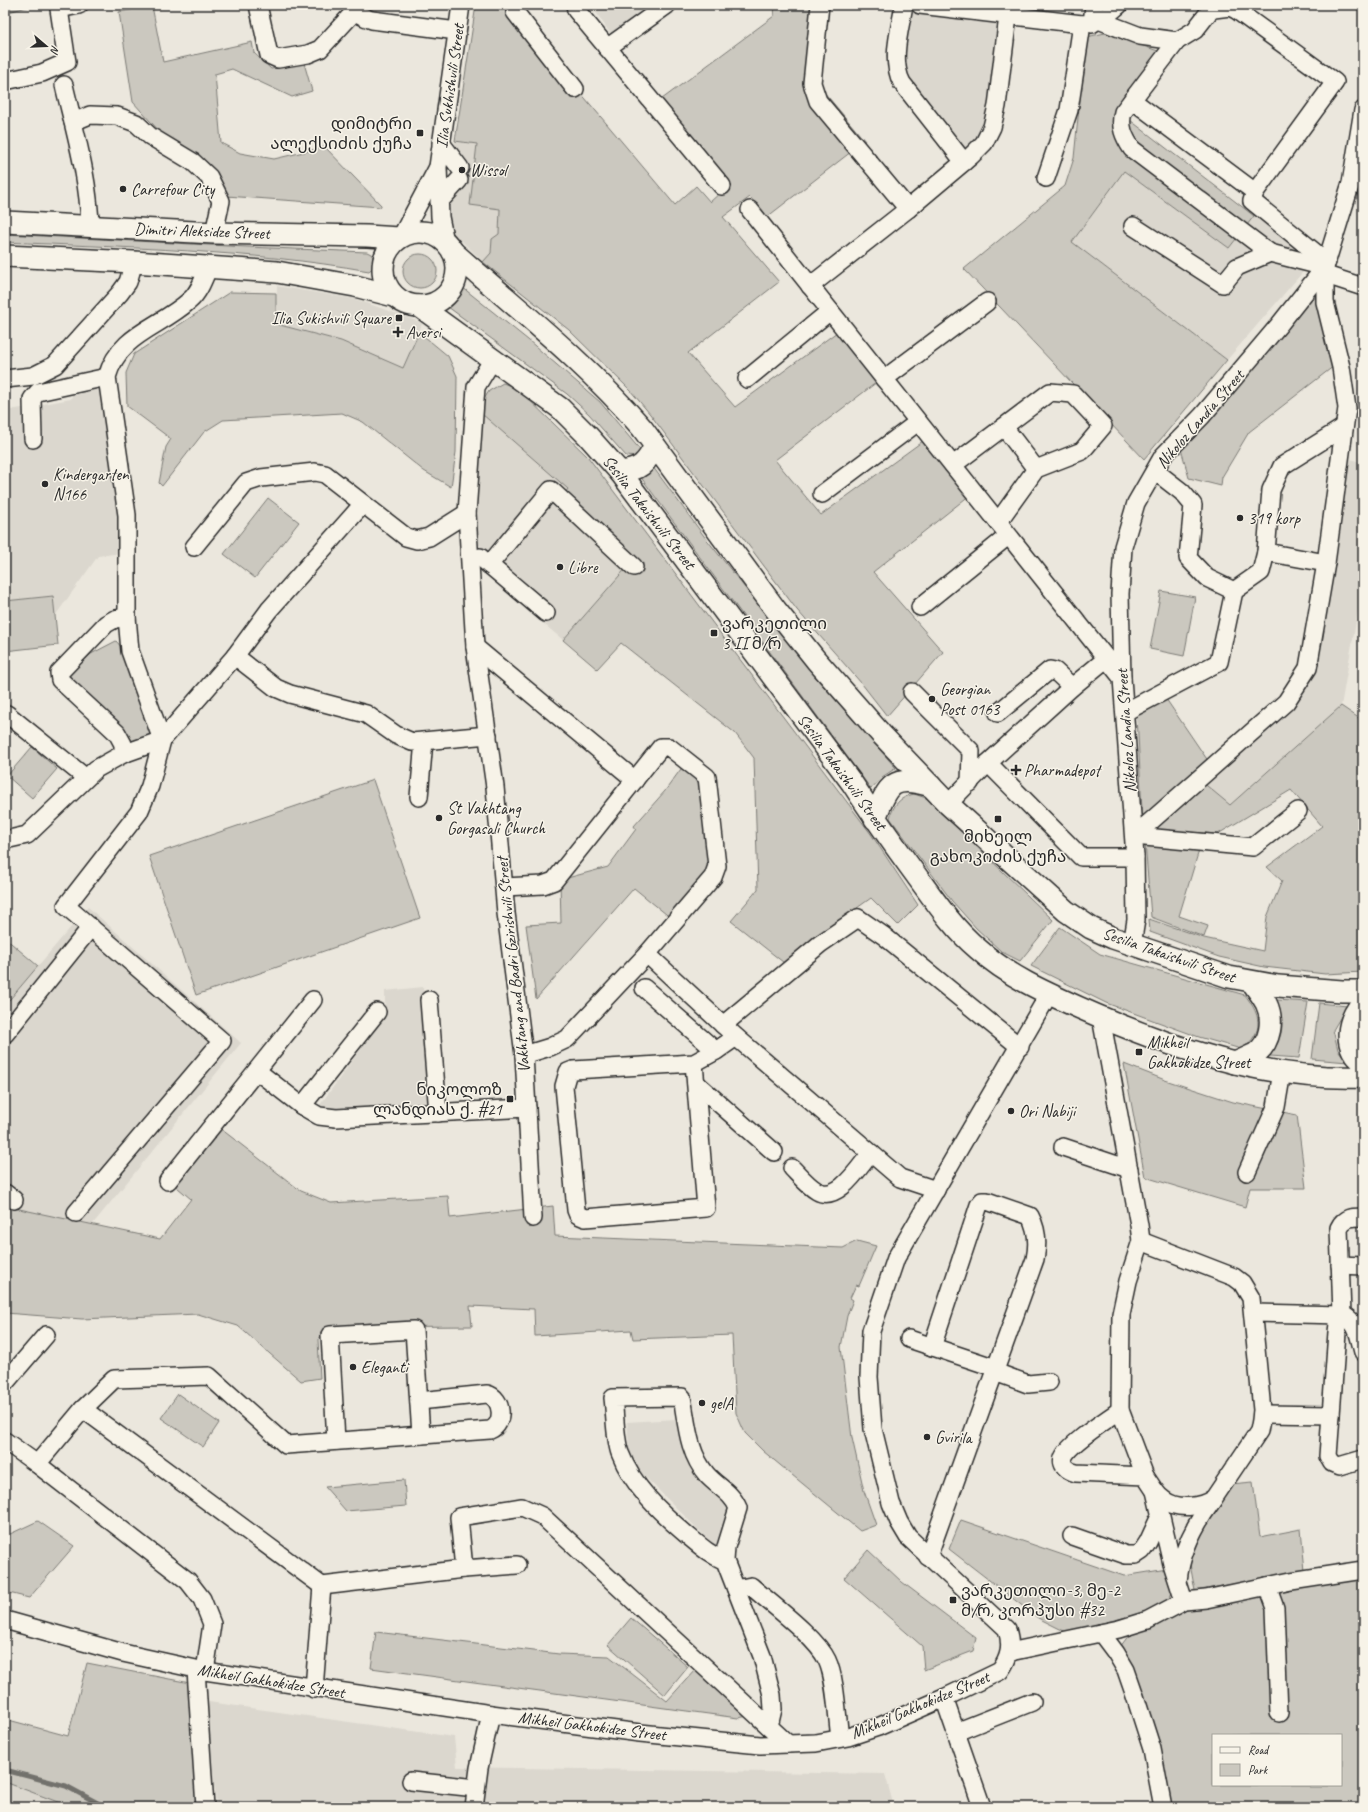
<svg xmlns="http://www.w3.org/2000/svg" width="1368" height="1812" font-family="Caveat,'Noto Sans Georgian',sans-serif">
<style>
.built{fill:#dbd7ce}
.green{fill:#cbc8bf;stroke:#7b7a75;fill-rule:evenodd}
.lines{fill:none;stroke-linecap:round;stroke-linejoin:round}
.stream{stroke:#72716c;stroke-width:5}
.minor-casing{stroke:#2b2b2b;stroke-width:20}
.major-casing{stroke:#2b2b2b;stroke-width:24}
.minor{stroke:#f7f3e8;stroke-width:17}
.major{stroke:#f7f3e8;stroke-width:21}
.poi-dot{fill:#2b2b2b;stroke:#f7f3e8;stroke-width:1.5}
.labels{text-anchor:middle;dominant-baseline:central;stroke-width:3;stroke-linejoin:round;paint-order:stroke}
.street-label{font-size:17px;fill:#2b2b2b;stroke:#f7f3e8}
.poi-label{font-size:17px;fill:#2b2b2b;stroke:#f7f3e8;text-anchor:start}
</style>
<rect width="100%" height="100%" fill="#ebe7dd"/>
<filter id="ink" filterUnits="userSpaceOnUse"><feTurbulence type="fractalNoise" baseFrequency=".025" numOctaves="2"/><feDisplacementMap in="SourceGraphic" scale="8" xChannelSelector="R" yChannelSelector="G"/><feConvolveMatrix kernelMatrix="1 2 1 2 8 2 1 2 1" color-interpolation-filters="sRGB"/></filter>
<g filter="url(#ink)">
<!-- built -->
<g class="built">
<polygon points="591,5 659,5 614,39"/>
<polygon points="907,7 998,18 988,118 981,138 962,154 901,71"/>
<polygon points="455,141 477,143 470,205 500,209 499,234 491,245 491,253 484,262 455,235 449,224"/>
<polygon points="1124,171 1229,248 1254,216 1314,259 1227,360 1072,242"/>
<polygon points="277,286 355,299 417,321 422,324 403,368 341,341 276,324"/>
<polygon points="102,389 120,521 122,553 98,556 55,616 52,596 5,601 5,411 71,399 73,392"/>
<polygon points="482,414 569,489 555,507 627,567 563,640 532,614 546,601 473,540"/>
<polygon points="1344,457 1363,463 1363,582 1341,706 1230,805 1200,781 1297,695"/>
<polygon points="88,907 241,1043 92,1225 5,1206 5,1005"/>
<polygon points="423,987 433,1106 330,1112 320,1105 373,1032 385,1003 385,991"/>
<polygon points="677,1419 683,1452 692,1468 736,1512 720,1551 630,1462 627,1422"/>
<polygon points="209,1702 454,1737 457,1767 885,1774 894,1807 217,1807 205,1716"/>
<polygon points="5,1782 71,1807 5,1807"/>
</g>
<!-- green -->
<g class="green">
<polygon points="5,5 34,5 5,13"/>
<polygon points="476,5 506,5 514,22 553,60 675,205 696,186 710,202 721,192 658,102 774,16 775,5 828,5 818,85 865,141 767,217 750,197 723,217 779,282 688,353 735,407 837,332 877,382 775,460 821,515 923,441 970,495 873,572 943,652 887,716 862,684 797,610 650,414 630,390 569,330 483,262 491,253 492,239 499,234 500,209 470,205 477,144 455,141"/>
<polygon points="152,6 163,62 252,42 254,53 271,69 304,63 312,91 292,97 232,69 215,74 221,143 240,153 274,159 325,147 381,205 381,207 226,196 219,179 200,161 169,142 133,102 119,12"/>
<polygon points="1105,33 1161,52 1117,110 1254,216 1229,248 1124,171 1072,242 1227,360 1144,459 964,269 1065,186 1074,158 1086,37"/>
<path d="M 5,234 L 247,247 L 367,252 L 371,254 C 375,260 376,266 369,271 C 249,250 126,248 5,242 Z"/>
<circle cx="420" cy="271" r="17"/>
<polygon points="462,287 528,340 600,402 641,451 637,457 626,456 589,414 567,394 448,307 456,298"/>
<polygon points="230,292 276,293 276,324 341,341 403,368 419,332 448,356 457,376 456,452 451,487 424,471 363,422 342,413 223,420 204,432 162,486 159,483 166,447 171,439 127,406 126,373 134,354"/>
<polygon points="1314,296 1334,366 1249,432 1222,477 1221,486 1189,478 1181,449"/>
<polygon points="503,383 518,389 588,457 871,834 918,905 898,925 871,898 843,918 788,966 731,921 758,889 754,758 735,733 621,643 597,669 563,640 627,567 555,506 568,489 482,414 475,414 489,391"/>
<polygon points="653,467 704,536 817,679 896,768 882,777 871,789 640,476 648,474"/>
<polygon points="268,498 299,522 255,578 224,554"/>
<polygon points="1161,591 1195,597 1184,656 1150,649"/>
<polygon points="53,596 58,645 5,651 5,601"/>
<polygon points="116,641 123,649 154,736 130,742 67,677 91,654"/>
<polygon points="1166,699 1215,771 1201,781 1230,805 1341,706 1363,721 1363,972 1325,974 1264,967 1219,957 1150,932 1149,919 1204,938 1263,951 1267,917 1282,881 1267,867 1322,826 1291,790 1218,834 1143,829 1137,716"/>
<polygon points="32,747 57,769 32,798 7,776"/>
<polygon points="686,762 704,779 713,870 672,919 634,888 536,999 526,925 561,923 560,880 608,867 636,829 634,826 665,791"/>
<polygon points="373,780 420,918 196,995 149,856"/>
<path d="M 914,794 L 926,798 L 1053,920 L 1020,961 L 1002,952 L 976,928 L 952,901 L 890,818 C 893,805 900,797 914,794 Z"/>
<polygon points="1145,842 1200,847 1179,916 1208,926 1204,937 1151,917"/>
<path d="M 1060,927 L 1100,954 L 1245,995 C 1255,1008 1264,1023 1253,1038 C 1251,1042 1245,1046 1241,1049 L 1199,1037 L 1106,1003 L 1031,966 Z"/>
<polygon points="5,938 38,966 5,1005"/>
<path d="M 1277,1000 L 1308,1002 L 1299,1058 L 1270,1056 C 1284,1035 1285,1023 1277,1000 Z"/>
<polygon points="1319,1003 1347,1006 1333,1030 1338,1050 1348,1062 1312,1059"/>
<polygon points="1124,1064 1165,1080 1233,1102 1297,1115 1306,1188 1250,1188 1245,1207 1145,1177"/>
<polygon points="221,1129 301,1191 331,1203 448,1196 450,1218 553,1206 555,1236 843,1248 857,1241 876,1246 859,1286 856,1285 850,1298 853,1300 847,1316 841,1347 852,1438 864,1491 876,1525 860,1531 763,1451 745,1433 736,1413 732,1335 633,1339 631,1330 535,1336 534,1309 470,1306 472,1326 333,1327 318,1339 320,1378 301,1381 238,1326 198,1314 82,1319 5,1313 5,1206 160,1239 191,1199 171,1182"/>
<polygon points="178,1394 219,1423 203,1447 161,1418"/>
<polygon points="404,1480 406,1506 346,1511 325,1487"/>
<polygon points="1253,1482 1260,1537 1301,1529 1305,1571 1195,1591 1190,1564 1205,1524 1231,1484"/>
<polygon points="961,1520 1124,1576 1167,1569 1175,1588 1168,1600 1143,1613 1066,1632 1038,1618 949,1549"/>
<polygon points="38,1521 74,1546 29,1598 5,1592 5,1534 10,1534"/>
<polygon points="868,1550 902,1582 976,1638 973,1651 924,1670 922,1646 844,1578"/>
<path d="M 1363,1574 L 1363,1807 L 1169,1807 L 1120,1647 L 1132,1631 L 1186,1609 ZM 1213,1735 L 1341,1735 L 1341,1785 L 1213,1785 Z"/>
<polygon points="631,1618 688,1667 665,1695 608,1645"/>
<polygon points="376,1632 559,1654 609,1656 667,1701 695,1670 748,1716 738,1718 371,1668"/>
<polygon points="87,1663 190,1683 196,1807 71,1807 5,1782 5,1719 68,1736"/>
</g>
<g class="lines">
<!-- stream -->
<polyline class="stream" points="5,1770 66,1786 105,1807"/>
<defs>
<g id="minor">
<polyline points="258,5 269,55 278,59 308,54 320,49 355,11"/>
<path d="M 352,5 C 356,14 363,17 372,20 L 457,31"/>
<polyline points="575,5 576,10 722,186"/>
<polyline points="820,5 812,83 818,101 908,209"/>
<path d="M 904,5 C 900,30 890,60 902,83 L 964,162"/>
<path d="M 920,5 L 1082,24 C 1099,24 1107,15 1119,5"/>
<polyline points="515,12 575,89"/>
<polyline points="1101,21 1140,36 1177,41 1195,30 1209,12 1214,9 1230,7 1236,10 1335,82 1255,192 1252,201 1327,262"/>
<polyline points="1092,24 1094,5"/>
<path d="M 1177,41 L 1123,112 C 1119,126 1124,137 1132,149 L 1270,253"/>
<polyline points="607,48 667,5"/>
<polyline points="5,81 42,73 67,62 59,9 79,5"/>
<path d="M 64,85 C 75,132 89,179 90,227"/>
<polyline points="1132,100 1255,192"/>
<polyline points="73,122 90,115 117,116 136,123 150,136 193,162 209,177 221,201 214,233"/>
<polyline points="441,143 460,168"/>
<polyline points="1046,178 1069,110 1082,24"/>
<polyline points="439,202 459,180"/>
<polyline points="750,210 1122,678"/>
<polyline points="1133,226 1223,284 1237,267 1270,253 1325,267 1325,302 1341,367 1347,408 1326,563 1308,668 1286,702 1134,836"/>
<polyline points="401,237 437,169"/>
<polyline points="445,242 440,217 438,167 461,5"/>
<polyline points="1326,275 1363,287"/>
<polyline points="810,286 908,209 971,156 984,143 992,127 997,106 1008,16"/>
<polyline points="493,359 476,387 467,513 475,647 495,787 506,913 524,1055 533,1218"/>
<polyline points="5,379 33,376 55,365 120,293 128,282 134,262"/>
<polyline points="747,379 830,311"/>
<polyline points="884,379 987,302"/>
<polyline points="1004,427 1036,469"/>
<polyline points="33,439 32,399 38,392 107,377"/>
<polyline points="953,465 1050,392 1073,394 1103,426 1082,451 1036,469 998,522"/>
<polyline points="822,494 918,422"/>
<polyline points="194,547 246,483 261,478 315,472 325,474 406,537 417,540 429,537 467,513"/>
<polyline points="1266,552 1326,563"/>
<polyline points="480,557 546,613"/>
<polyline points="489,565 551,490 634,567"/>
<polyline points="1234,591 1261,572 1266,552 1271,490 1282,466 1344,427"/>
<polyline points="920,607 1008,536"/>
<polyline points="475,647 635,780"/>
<polyline points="235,656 276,688 290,694 366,714 396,735 412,742 488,735"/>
<polyline points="912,692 971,751 970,783"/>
<polyline points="1125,712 1219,662 1234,591 1207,578 1188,558 1193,505 1182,492 1155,471"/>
<polyline points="998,713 1050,670 1055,671 1072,687"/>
<polyline points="7,714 86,778"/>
<path d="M 162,740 L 130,651 L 127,617 L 127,515 L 107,377 C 119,334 159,328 189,301 C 199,293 204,278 209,266"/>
<polyline points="123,754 123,744 117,733 60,680 59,673 106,624 115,619 127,617"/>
<polyline points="988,763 1081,857 1135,857"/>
<polyline points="419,797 424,741"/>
<polyline points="948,804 988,763 1072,687 1106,659"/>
<polyline points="1134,836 1253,847 1298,811"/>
<polyline points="5,840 27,835 96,769 123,754 162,740"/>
<polyline points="504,887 543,885 554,881 661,747 669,747 707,777 717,866 713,877 647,954 567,1039 550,1047 524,1055"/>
<polyline points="1132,945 1136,920 1135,857 1122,678 1120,594 1123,547 1136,503 1163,456 1202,416 1279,325 1325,267 1351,183 1363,110"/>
<polyline points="647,954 736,1037 900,1178 936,1190"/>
<polyline points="644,988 716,1051"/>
<polyline points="429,1000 438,1113"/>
<polyline points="1101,1017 1139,1225 1141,1241 1128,1281 1121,1314 1120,1410 1145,1476 1155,1491 1172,1564 1184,1601"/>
<polyline points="723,1025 820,944 858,918 884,936 1020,1047"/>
<polyline points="5,1034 91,927"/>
<polyline points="694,1063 706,1208 585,1218 578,1215 576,1210 564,1086 568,1072 573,1070 694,1063 716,1051 736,1037"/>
<polyline points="257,1071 302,1106 377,1012"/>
<polyline points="696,1083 774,1152"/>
<polyline points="302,1106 319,1116 336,1118 527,1108"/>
<polyline points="1063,1147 1129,1169"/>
<path d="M 792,1168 C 799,1175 808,1186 817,1191 C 838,1203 859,1167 871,1153"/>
<polyline points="1247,1172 1276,1107 1282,1072"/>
<polyline points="168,1181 313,1000"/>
<polyline points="5,1193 14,1200"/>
<polyline points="76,1213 222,1041 66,906 139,812 150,786 162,740 235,656 269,610 363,504"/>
<path d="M 1363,1217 C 1352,1217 1344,1217 1339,1228 L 1342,1315 L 1338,1324 L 1337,1332 L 1328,1456 L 1332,1463 L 1339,1466 L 1363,1459"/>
<path d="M 1141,1241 L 1234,1277 L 1242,1283 L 1251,1298 L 1262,1410 L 1261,1420 L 1259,1431 L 1214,1498 C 1201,1508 1177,1510 1164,1500 C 1160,1497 1157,1494 1155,1491"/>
<polyline points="1340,1265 1363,1266"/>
<path d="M 1253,1313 L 1342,1315 C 1358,1321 1359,1338 1363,1352"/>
<polyline points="909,1339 996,1368"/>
<polyline points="995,1372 1028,1384 1049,1382"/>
<polyline points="5,1383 46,1335"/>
<polyline points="83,1409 322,1586 464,1569 459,1517 522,1507 542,1516 788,1744"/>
<path d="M 1120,1410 C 1107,1420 1070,1443 1064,1456 C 1059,1465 1068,1471 1076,1473 L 1145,1476"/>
<polyline points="1262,1414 1331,1415"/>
<path d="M 5,1441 L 37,1464 L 83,1409 L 114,1379 L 209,1376 L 286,1445 L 490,1430 C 505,1424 503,1398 487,1394 L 419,1401"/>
<polyline points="336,1441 330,1335 414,1330 421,1435"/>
<polyline points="37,1464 188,1581 202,1599 212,1624 205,1671"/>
<polyline points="1072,1536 1126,1555 1136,1555 1142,1551 1148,1542 1160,1516"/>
<path d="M 928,1557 L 1035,1259 C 1038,1245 1037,1229 1030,1216 L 987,1201 L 982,1201 L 979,1205 L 932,1347"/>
<path d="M 725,1561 C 710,1555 699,1545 687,1535 C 660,1512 633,1487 620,1453 C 615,1440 615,1413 613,1398 L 682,1397 C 687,1424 688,1453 707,1475 C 718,1487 732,1493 738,1508 L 726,1547 L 725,1561 L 762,1656 L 772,1695 L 773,1709 L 769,1726"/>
<polyline points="464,1569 517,1565"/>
<path d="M 1178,1581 C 1181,1550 1195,1524 1213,1500"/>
<polyline points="1267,1586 1275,1608 1279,1713"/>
<path d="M 736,1589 L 751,1586 C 772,1605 816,1637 827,1660 C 836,1679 837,1717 840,1738"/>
<path d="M 5,1620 L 123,1653 L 205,1671 L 491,1714 L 640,1733 L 760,1745 L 816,1743 L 848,1737 L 878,1727 L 944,1698 L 1000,1671 C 1010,1657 1012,1646 1007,1629 L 908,1537 L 899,1522 L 891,1503 L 873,1429 L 869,1377 L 871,1331 L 896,1258 L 1049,994"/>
<polyline points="1101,1633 1116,1653 1126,1670 1134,1693 1152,1749 1163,1807"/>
<polyline points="1010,1652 1119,1629 1148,1620 1184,1601 1206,1599 1291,1581 1363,1570"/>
<polyline points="196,1670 205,1807"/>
<polyline points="314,1689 322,1586"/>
<polyline points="944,1698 982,1807"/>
<polyline points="956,1732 1032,1702"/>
<polyline points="411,1781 476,1788"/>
<polyline points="474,1807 479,1768 491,1714"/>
</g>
<g id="major">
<polyline points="5,222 214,233 367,236 399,238"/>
<circle cx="420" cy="269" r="37"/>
<path d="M 453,252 C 518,309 586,363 642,428 L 776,610 L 816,660 L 881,734 L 948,804 L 1066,911 L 1091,928 L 1113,938 L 1229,977 L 1278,986 L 1342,991 L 1363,991"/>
<polyline points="5,256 134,262 277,272 355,286 394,296"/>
<path d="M 419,306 L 560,408 L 588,436 L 620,472 L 852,783 C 872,814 894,845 916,875 C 935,901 953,928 978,949 C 1008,976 1044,992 1080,1008 C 1168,1047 1266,1081 1363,1077"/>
<path d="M 620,472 C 640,470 646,464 655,446"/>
<path d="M 875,819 C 888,783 893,775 931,786"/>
<path d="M 1363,1002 C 1347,1020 1342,1046 1363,1062"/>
<path d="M 1235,1063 C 1242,1060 1249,1057 1255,1054 C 1271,1043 1274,1019 1266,1003 C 1262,996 1257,989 1252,982"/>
</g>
</defs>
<!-- minor casing -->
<use href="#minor" class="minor-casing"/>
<!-- major casing -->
<use href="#major" class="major-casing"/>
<!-- minor -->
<use href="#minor" class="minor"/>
<!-- major -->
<use href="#major" class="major"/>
</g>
</g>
<!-- markers -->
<g class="poi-dot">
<rect x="416" y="129" width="8" height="8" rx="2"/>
<circle cx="462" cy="170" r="4"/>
<circle cx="123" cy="189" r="4"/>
<rect x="395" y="314" width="8" height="8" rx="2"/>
<path d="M396 326h4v4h4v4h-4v4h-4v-4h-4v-4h4z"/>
<circle cx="45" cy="484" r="4"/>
<circle cx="1240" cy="518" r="4"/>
<circle cx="560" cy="567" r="4"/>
<rect x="710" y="629" width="8" height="8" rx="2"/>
<circle cx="932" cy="699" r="4"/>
<path d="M1014 764h4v4h4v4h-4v4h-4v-4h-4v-4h4z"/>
<circle cx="439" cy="818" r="4"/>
<rect x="994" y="815" width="8" height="8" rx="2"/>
<rect x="1135" y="1048" width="8" height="8" rx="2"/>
<rect x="506" y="1095" width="8" height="8" rx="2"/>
<circle cx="1011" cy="1111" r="4"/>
<circle cx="353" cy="1367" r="4"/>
<circle cx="702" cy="1403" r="4"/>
<circle cx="927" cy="1437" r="4"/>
<rect x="949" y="1596" width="8" height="8" rx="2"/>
</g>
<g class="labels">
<!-- street labels -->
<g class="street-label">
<text transform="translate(450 86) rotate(-82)">Ilia Sukhishvili Street</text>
<text transform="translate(202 231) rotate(2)">Dimitri Aleksidze Street</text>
<text transform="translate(1200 419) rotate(-49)">Nikoloz Landia Street</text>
<text transform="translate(649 512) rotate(52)">Sesilia Takaishvili Street</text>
<text transform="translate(1126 731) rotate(-94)">Nikoloz Landia Street</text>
<text transform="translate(842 772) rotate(54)">Sesilia Takaishvili Street</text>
<text transform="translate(1169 955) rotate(19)">Sesilia Takaishvili Street</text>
<text transform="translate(513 965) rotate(-96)">Vakhtang and Badri Gzirishvili Street</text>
<text transform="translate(271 1681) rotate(9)">Mikheil Gakhokidze Street</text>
<text transform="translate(920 1705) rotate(-23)">Mikheil Gakhokidze Street</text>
<text transform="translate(592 1726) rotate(7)">Mikheil Gakhokidze Street</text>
</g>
<!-- poi labels -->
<g class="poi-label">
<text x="412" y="123" text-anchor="end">დიმიტრი<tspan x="412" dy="20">ალექსიძის ქუჩა</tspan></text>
<text x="470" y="170">Wissol</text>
<text x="131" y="189">Carrefour City</text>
<text x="391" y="318" text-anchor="end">Ilia Sukishvili Square</text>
<text x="406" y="332">Aversi</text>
<text x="53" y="474">Kindergarten<tspan x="53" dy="20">N166</tspan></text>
<text x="1248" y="518">319 korp</text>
<text x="568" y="567">Libre</text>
<text x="722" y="623">ვარკეთილი<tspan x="722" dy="20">3 II მ/რ</tspan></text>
<text x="940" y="689">Georgian<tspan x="940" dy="20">Post 0163</tspan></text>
<text x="1024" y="770">Pharmadepot</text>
<text x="447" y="808">St Vakhtang<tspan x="447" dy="20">Gorgasali Church</tspan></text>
<text x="998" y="836" text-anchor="middle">მიხეილ<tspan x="998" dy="20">გახოკიძის ქუჩა</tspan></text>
<text x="1147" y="1042">Mikheil<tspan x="1147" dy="20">Gakhokidze Street</tspan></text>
<text x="502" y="1089" text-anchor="end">ნიკოლოზ<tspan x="502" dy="20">ლანდიას ქ. #21</tspan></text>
<text x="1019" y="1111">Ori Nabiji</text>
<text x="361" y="1367">Eleganti</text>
<text x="710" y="1403">gelA</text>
<text x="935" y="1437">Gvirila</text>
<text x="961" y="1590">ვარკეთილი-3, მე-2<tspan x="961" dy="20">მ/რ, კორპუსი #32</tspan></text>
</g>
</g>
<!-- margin -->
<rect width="1368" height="1812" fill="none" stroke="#f7f3e8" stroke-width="20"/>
<rect x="10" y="10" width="1348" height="1792" fill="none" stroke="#2b2b2b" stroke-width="1.5" filter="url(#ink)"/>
<!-- legend -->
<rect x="1212" y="1734" width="130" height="52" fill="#f7f3e8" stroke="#a5a39c"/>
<rect x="1220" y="1747" width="20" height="6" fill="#f7f3e8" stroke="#a5a39c"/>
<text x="1248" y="1754" font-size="12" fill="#2b2b2b">Road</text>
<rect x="1220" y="1764" width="20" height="12" fill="#cbc8bf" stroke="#a5a39c"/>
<text x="1248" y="1774" font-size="12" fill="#2b2b2b">Park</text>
<!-- north arrow -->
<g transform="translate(46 46) rotate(109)" stroke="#f7f3e8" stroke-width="3" paint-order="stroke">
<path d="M0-3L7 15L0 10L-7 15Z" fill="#2b2b2b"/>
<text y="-6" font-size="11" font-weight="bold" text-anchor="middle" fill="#2b2b2b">N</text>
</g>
</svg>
